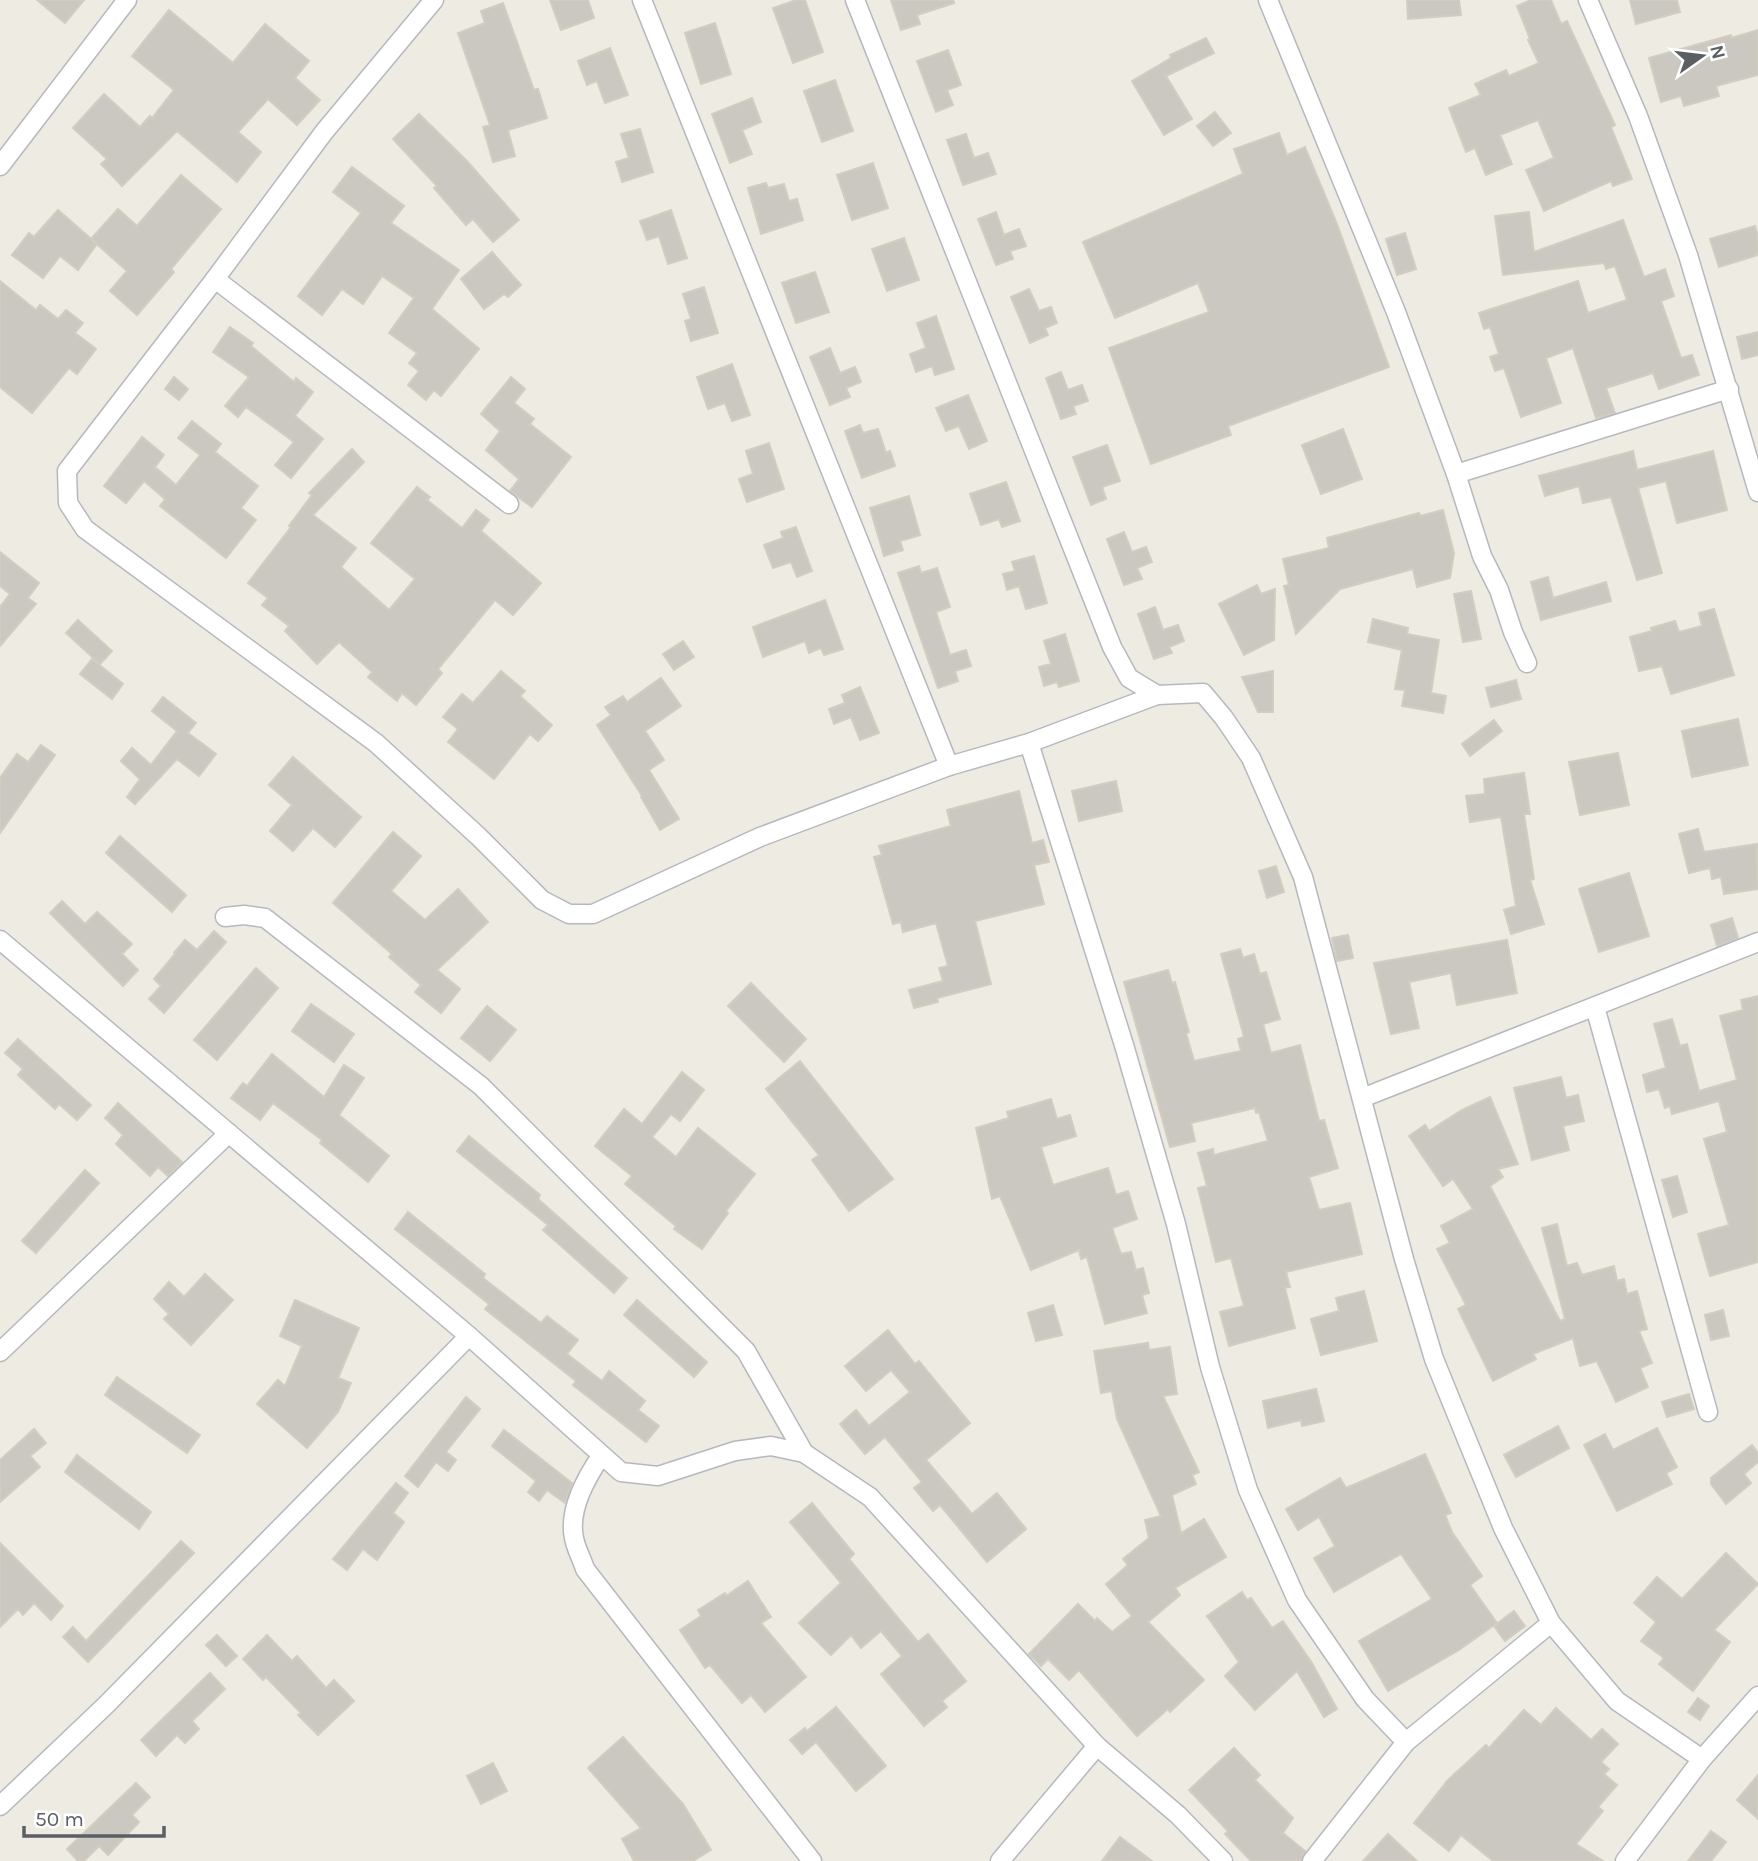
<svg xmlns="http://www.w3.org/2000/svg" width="1758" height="1861" font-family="Karla,sans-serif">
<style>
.building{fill:#cbc8c2;stroke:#d3cdc1;stroke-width:2}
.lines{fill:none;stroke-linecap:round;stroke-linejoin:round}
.street-casing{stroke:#b5b9be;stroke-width:21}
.street{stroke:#fff;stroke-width:18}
</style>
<rect width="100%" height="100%" fill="#eeebe3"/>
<!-- building -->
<g class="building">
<polygon points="37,0 84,0 65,23"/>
<polygon points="550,0 588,0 594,18 561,30"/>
<polygon points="796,0 805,0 823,52 793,63 773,8"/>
<polygon points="891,0 953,0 954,3 917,15 920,24 901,30"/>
<polygon points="1407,0 1459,0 1461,15 1408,19"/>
<polygon points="1531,0 1551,0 1561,24 1567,21 1615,125 1611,127 1632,179 1613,186 1611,181 1544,211 1526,170 1554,158 1538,120 1500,135 1512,164 1486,175 1475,148 1466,152 1449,108 1481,95 1475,84 1506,70 1509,76 1539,63 1528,40 1530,39 1517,6"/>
<polygon points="1630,0 1677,0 1680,12 1636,24"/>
<polygon points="503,3 534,90 538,89 547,118 508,130 515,156 493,162 483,127 490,125 458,33 485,23 481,11"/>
<polygon points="169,10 233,63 265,24 309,61 295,78 320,100 297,125 268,99 238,132 261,152 237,182 177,131 122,186 101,164 107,159 73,128 104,94 140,127 150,116 152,118 174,90 132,56"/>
<polygon points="715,23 731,74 701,84 685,33"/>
<polygon points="1758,30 1758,75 1716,86 1719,96 1684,106 1681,96 1661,102 1649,58 1731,35 1731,38"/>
<polygon points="1206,38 1214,53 1166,76 1192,119 1164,135 1132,81 1171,58 1170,55"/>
<polygon points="610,48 628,95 605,103 597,81 587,85 578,61"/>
<polygon points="948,50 961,85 947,90 953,105 936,112 917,61"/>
<polygon points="835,80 853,131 822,142 804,91"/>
<polygon points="752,98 761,122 742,130 752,154 730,163 712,114"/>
<polygon points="1215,112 1231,133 1213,146 1197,126"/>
<polygon points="419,114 466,160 519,220 493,242 473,219 466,225 434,188 437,186 393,139"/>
<polygon points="640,129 653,172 622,182 616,162 629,158 621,134"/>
<polygon points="1279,133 1287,155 1305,147 1337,224 1389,367 1228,426 1231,435 1151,464 1109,348 1209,312 1198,283 1115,318 1083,242 1243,174 1234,149"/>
<polygon points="966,134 974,158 988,153 996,174 963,185 947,140"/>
<polygon points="873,163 888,208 852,220 837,175"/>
<polygon points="352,167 404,206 391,223 459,270 432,309 479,349 441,396 434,390 426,400 408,385 419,371 409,363 417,353 389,333 414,298 382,276 363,304 342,289 322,315 298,296 361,213 333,192"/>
<polygon points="181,175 221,209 171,269 174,272 137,315 110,291 127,271 91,239 118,209 137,226"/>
<polygon points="766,183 768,188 784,184 789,201 797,199 803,220 761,234 748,188"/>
<polygon points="58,210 97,244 78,270 60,256 43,278 12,255 29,233 34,237"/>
<polygon points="671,210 687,258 668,264 659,236 647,240 640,221"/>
<polygon points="996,212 1004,235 1019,229 1026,246 1010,251 1013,259 996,265 978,219"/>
<polygon points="1529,212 1534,252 1623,220 1644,277 1665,269 1674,296 1661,301 1681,358 1692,355 1699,375 1659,389 1653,373 1606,388 1615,413 1596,418 1573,348 1546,358 1561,403 1521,417 1504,368 1495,371 1490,357 1499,354 1490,327 1484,329 1479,313 1578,281 1588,313 1627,300 1615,266 1606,269 1604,263 1503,275 1495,216"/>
<polygon points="1755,226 1758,236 1758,255 1719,267 1710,239"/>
<polygon points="1405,233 1416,269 1397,275 1386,239"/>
<polygon points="904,238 919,280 887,291 872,249"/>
<polygon points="492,252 521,285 508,297 504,294 484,309 461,279"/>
<polygon points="815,272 829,312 796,323 782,283"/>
<polygon points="0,281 36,310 40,305 58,319 66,310 83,323 75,333 96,349 77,374 69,368 32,413 0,387"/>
<polygon points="704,287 718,333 691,341 685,321 691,319 683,294"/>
<polygon points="1029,289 1039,311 1051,307 1057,323 1045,328 1048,335 1030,343 1011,297"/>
<polygon points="936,316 954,369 935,375 932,366 916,372 910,354 926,348 917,323"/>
<polygon points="230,327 253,343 251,346 294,382 296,378 313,392 295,416 323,439 291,478 275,465 294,442 246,407 238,417 225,406 249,377 213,352"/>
<polygon points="1758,332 1758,355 1742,359 1737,337"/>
<polygon points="830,348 840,373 855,367 861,382 846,388 850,397 830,405 810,357"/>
<polygon points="732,364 750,415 732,421 725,403 708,409 697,377"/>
<polygon points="1061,372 1068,390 1082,385 1088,401 1073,406 1076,414 1061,419 1046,378"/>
<polygon points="174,377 188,389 179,400 165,389"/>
<polygon points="511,377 525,389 514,403 534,419 530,424 571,457 532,507 510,491 519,479 486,450 500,431 481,414"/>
<polygon points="968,395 987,441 969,449 959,426 946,431 936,408"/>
<polygon points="192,421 221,444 215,452 258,486 241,508 256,520 226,558 160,506 165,499 144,481 126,503 104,486 142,437 164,455 155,467 176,485 200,455 178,438"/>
<polygon points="860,425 863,433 878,429 886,453 890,451 895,466 862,478 845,431"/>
<polygon points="1343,429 1362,479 1321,494 1302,445"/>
<polygon points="769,443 784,489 747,502 739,479 753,474 746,451"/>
<polygon points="1107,445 1120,481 1102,487 1106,499 1091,505 1073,457"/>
<polygon points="352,449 364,462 313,515 356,548 341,567 389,610 415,579 371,543 417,487 430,497 427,500 462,528 476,510 489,520 481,531 541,583 513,615 495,600 438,669 442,673 416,705 402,693 397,701 368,677 372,672 339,642 317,664 285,631 289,626 262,605 268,598 248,583 291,527 289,526 312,495 309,493"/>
<polygon points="1633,451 1637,470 1713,451 1727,510 1677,523 1666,481 1638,488 1662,573 1637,580 1611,497 1583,503 1579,486 1545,496 1539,476"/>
<polygon points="1006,482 1020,521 1002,527 999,519 981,525 970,494"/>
<polygon points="909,496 920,535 900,541 903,550 884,556 870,508"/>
<polygon points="1443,510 1454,553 1450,578 1417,587 1413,569 1340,589 1296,634 1284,586 1289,585 1283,559 1329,548 1327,538 1419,513 1420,516"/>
<polygon points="796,527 812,571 797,577 791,562 773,568 764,545 783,538 781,532"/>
<polygon points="1124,532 1132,552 1146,547 1152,562 1137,568 1142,579 1124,585 1107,539"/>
<polygon points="0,552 39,583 28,598 36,604 0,646 0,607 10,594 0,586"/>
<polygon points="1034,556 1047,603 1026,609 1019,586 1007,590 1003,574 1015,571 1012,562"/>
<polygon points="919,566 921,573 937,568 950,607 936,612 950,655 966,650 971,666 955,671 958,681 938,688 898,573"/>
<polygon points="1548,577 1553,598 1606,582 1611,601 1541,620 1531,582"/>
<polygon points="1257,585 1261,594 1275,589 1274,640 1244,655 1219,604"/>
<polygon points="1471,591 1481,639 1463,642 1454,594"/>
<polygon points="825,600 843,649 824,655 821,648 809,653 805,641 763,657 753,627"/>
<polygon points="1155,607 1163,630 1178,625 1184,641 1169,647 1172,653 1154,659 1138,614"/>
<polygon points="1714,609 1734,675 1671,694 1662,666 1639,671 1630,637 1652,631 1651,628 1675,621 1679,632 1702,626 1699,613"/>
<polygon points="1373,619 1408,628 1407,634 1439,640 1431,693 1446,696 1443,713 1402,706 1405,690 1395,689 1402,650 1368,642"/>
<polygon points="78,620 112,651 100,664 66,633"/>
<polygon points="1065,634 1079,681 1059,687 1057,682 1044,686 1039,667 1051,664 1044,641"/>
<polygon points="683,641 694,657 674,670 663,654"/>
<polygon points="92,659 123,684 112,699 80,674"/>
<polygon points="501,671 525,691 520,696 552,725 538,741 530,734 494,779 448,742 458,729 443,717 462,694 473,703"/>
<polygon points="1273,671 1273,712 1258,712 1242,677"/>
<polygon points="661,678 681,706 645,731 664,760 649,770 679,819 660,830 641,797 642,796 597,725 611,715 605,707 623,696 627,702"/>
<polygon points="1516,680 1521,699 1491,707 1486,688"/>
<polygon points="860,687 879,733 860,740 851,717 834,724 829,709 845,703 842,695"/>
<polygon points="163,697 196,723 188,733 216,754 199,776 177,759 135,804 127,797 140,779 121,761 132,748 151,765 177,731 152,711"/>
<polygon points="1738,719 1748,765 1692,777 1682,731"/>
<polygon points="1494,720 1502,731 1470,756 1462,744"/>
<polygon points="41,745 55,755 0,833 0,778 17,754 28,762"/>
<polygon points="1618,753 1629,805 1580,815 1569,762"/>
<polygon points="293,757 361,817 335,847 313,828 293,851 270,831 292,805 269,785"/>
<polygon points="1524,773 1530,814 1524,814 1534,879 1530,880 1544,924 1511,934 1504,910 1516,906 1501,817 1470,822 1466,796 1485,794 1484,779"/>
<polygon points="1116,781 1122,811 1079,821 1072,791"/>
<polygon points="1019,791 1032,843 1043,840 1049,862 1034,865 1044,904 975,921 991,984 937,998 938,1002 914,1008 909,990 943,981 939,968 948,966 936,923 903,932 901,922 893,924 874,857 882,855 879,846 951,826 947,810"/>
<polygon points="1698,829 1704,852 1757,844 1758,889 1724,894 1721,877 1712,879 1710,868 1689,873 1679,834"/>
<polygon points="393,832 421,856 391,891 425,920 458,889 488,922 437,970 460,989 441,1013 415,992 421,985 389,957 392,954 333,903"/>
<polygon points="120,836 186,895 172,912 106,853"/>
<polygon points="1276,866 1284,892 1267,898 1259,871"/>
<polygon points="1629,873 1649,936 1599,952 1579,889"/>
<polygon points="62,901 85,924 97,912 132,944 122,954 138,970 123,986 50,913"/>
<polygon points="1732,918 1738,938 1717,946 1711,925"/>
<polygon points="214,931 226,942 164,1013 149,999 161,986 154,979 175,954 174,953 185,940 197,950"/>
<polygon points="1348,935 1353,958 1337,961 1332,938"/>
<polygon points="1507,940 1517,993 1457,1005 1451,973 1409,982 1419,1028 1391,1034 1374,963"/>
<polygon points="1240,949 1243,958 1254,954 1260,974 1266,972 1280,1019 1263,1024 1271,1053 1300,1045 1319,1121 1324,1120 1338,1168 1309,1177 1319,1210 1350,1203 1362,1254 1286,1272 1290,1287 1285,1288 1295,1328 1229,1346 1220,1312 1244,1306 1231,1258 1216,1262 1198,1188 1207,1186 1198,1153 1213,1149 1214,1155 1268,1141 1259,1112 1256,1113 1255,1108 1191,1123 1195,1141 1170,1147 1124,982 1168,970 1172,983 1175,982 1189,1032 1186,1033 1194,1061 1241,1051 1238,1039 1244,1037 1221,954"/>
<polygon points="256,968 278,988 217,1060 194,1040"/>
<polygon points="751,983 806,1039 784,1062 728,1006"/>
<polygon points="1758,996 1758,1262 1710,1276 1698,1234 1729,1225 1704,1139 1727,1132 1719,1101 1672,1114 1670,1106 1665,1108 1659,1089 1647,1092 1643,1075 1666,1068 1654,1024 1672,1019 1680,1046 1687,1044 1699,1091 1737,1080 1720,1016 1743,1010 1741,1000"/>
<polygon points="311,1004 354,1034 334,1062 292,1031"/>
<polygon points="487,1006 516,1030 490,1061 461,1038"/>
<polygon points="18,1039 91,1105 77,1120 59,1104 55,1109 18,1075 23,1069 5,1053"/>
<polygon points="272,1054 324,1097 344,1065 364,1078 339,1115 389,1156 368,1182 320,1143 322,1140 273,1103 260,1120 231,1098 243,1083 247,1086"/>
<polygon points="800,1061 893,1179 849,1211 812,1160 819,1155 766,1089"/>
<polygon points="682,1072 704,1090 680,1121 671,1114 652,1137 676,1157 698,1128 755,1174 726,1211 728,1213 702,1249 674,1229 676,1226 625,1184 632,1176 595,1146 624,1109 642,1124"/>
<polygon points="1561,1077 1566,1098 1578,1095 1584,1121 1563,1126 1569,1150 1532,1160 1514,1088"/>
<polygon points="1490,1097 1518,1164 1498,1169 1503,1177 1490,1186 1560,1321 1565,1319 1542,1228 1557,1224 1567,1266 1577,1263 1582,1275 1614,1266 1617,1281 1624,1279 1627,1294 1637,1291 1647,1329 1639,1331 1652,1363 1640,1368 1648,1387 1616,1402 1597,1361 1580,1366 1573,1338 1533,1354 1536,1359 1493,1381 1458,1309 1466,1305 1437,1249 1450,1243 1441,1226 1473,1209 1453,1179 1443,1186 1409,1136 1425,1125 1429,1131 1462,1110"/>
<polygon points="1051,1099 1057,1119 1070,1115 1076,1136 1041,1147 1053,1185 1108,1168 1116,1195 1128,1191 1137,1219 1112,1228 1121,1254 1131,1252 1136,1270 1143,1268 1149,1293 1142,1295 1147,1313 1105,1324 1087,1257 1081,1259 1079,1250 1031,1270 1000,1196 992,1199 976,1128 1009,1118 1007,1112"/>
<polygon points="118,1103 182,1162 168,1176 158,1167 150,1176 116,1144 123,1135 105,1118"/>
<polygon points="469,1136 540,1195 538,1199 627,1278 614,1293 543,1230 548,1225 457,1151"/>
<polygon points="85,1170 99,1183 36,1253 22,1241"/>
<polygon points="1677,1176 1687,1212 1673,1217 1662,1180"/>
<polygon points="408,1212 485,1274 483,1278 541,1323 547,1316 578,1340 567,1354 602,1381 609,1371 645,1401 638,1410 659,1426 646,1442 573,1385 576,1381 485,1309 489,1304 395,1229"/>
<polygon points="205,1274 233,1300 191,1345 164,1319 169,1314 154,1299 169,1282 184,1297"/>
<polygon points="1364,1291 1377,1341 1321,1355 1311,1319 1339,1311 1336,1298"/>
<polygon points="295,1300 359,1328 338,1378 351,1383 338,1412 307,1448 257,1404 278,1380 285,1386 302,1346 280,1336"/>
<polygon points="637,1300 707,1362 694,1377 624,1315"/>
<polygon points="1053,1305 1062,1335 1036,1341 1028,1313"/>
<polygon points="1723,1310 1729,1336 1711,1340 1705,1315"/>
<polygon points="888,1330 915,1364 919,1361 970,1423 926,1460 972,1514 997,1493 1026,1529 987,1562 940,1505 933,1511 914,1488 922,1482 885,1437 865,1454 840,1424 856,1410 869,1426 910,1392 891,1370 866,1391 845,1366"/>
<polygon points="1148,1343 1149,1350 1170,1347 1177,1394 1163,1396 1199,1472 1192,1475 1196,1484 1172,1495 1181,1533 1204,1519 1226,1557 1175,1588 1180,1595 1148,1622 1204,1680 1170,1712 1168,1709 1137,1736 1079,1670 1069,1680 1048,1659 1041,1666 1029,1654 1078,1604 1095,1621 1097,1618 1112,1632 1132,1616 1106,1584 1128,1565 1123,1559 1149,1538 1145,1520 1161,1516 1117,1419 1112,1391 1101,1393 1094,1351"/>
<polygon points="117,1377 200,1435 187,1453 105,1395"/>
<polygon points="1316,1389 1324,1421 1302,1426 1301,1420 1268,1428 1263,1401"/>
<polygon points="1689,1394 1694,1409 1667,1417 1662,1402"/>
<polygon points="466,1397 480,1409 446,1452 456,1460 448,1471 436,1462 418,1487 405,1476"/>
<polygon points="1558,1426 1569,1448 1516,1477 1504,1455"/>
<polygon points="1657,1428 1677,1467 1666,1473 1672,1484 1617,1511 1584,1445 1605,1434 1613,1450"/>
<polygon points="34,1429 46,1443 30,1456 40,1467 0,1502 0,1460"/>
<polygon points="504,1430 572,1483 565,1503 547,1490 539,1501 528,1492 536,1481 492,1446"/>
<polygon points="1752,1445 1758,1453 1758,1462 1744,1474 1751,1483 1726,1504 1711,1484 1711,1478"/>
<polygon points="1425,1454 1451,1513 1445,1515 1452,1532 1482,1576 1470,1585 1497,1623 1459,1650 1388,1691 1359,1641 1432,1599 1401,1554 1334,1592 1314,1558 1335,1546 1319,1517 1298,1530 1286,1509 1340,1478 1346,1488"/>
<polygon points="77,1455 151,1512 139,1529 65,1472"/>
<polygon points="396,1483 408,1493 393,1513 404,1522 377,1560 363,1549 347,1570 333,1559"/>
<polygon points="812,1503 854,1554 849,1559 918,1642 928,1634 966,1681 942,1701 947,1707 924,1726 881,1674 902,1656 881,1631 861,1648 851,1635 831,1655 799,1623 841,1583 790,1522"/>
<polygon points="181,1541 194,1553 88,1662 63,1637 73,1627 86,1641"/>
<polygon points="0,1543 63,1606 51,1620 34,1603 23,1615 18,1609 0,1627"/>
<polygon points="1726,1553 1758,1584 1714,1630 1730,1642 1693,1691 1659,1664 1664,1658 1641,1641 1656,1622 1634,1603 1657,1577 1682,1599"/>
<polygon points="748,1581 771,1617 761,1623 806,1677 765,1712 751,1695 742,1703 710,1665 705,1668 680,1630 701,1616 698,1610 725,1593 726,1596"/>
<polygon points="1242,1592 1247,1600 1251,1598 1272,1628 1283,1621 1312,1663 1337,1709 1324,1717 1297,1671 1255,1710 1225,1676 1239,1662 1207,1616"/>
<polygon points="1514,1611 1525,1626 1505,1641 1494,1626"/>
<polygon points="217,1635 237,1656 226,1666 206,1645"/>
<polygon points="267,1635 292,1661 297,1656 326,1688 334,1680 354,1701 318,1735 298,1715 301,1713 266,1677 263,1680 243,1659"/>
<polygon points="210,1673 225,1689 192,1721 199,1729 185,1743 177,1735 156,1756 141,1740"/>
<polygon points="1698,1698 1709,1706 1700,1720 1688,1712"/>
<polygon points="836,1707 886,1766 856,1791 816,1742 802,1754 790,1740 805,1728 807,1731"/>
<polygon points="1556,1708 1591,1740 1602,1729 1618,1744 1601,1762 1609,1769 1604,1774 1617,1785 1598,1807 1603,1811 1576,1844 1603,1861 1493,1861 1461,1835 1449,1851 1414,1823 1448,1780 1486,1745 1489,1748 1524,1710 1541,1725"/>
<polygon points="623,1737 683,1804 711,1850 693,1861 634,1861 622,1839 641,1828 588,1768"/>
<polygon points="1234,1748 1260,1775 1255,1780 1293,1818 1283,1833 1305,1851 1301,1861 1251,1861 1225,1834 1228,1831 1189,1790"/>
<polygon points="493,1763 507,1791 481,1804 467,1776"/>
<polygon points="1758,1775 1758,1819 1737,1800"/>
<polygon points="136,1783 150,1797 132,1815 139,1822 108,1855 99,1846 84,1861 78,1861 67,1849"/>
<polygon points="1711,1831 1726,1842 1711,1861 1688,1861"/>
<polygon points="1388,1834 1417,1861 1363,1861"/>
<polygon points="1120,1837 1152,1861 1102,1861"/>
</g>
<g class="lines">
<defs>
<g id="street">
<polyline points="434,0 324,132 215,279 67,471 68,503 85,529 376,743 478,836 542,900 569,914 593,914 760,837 949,766 1029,743 1157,695 1203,693 1224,718 1251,758 1303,877 1404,1259 1434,1359 1503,1528 1551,1623 1617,1701 1702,1759"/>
<polyline points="642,0 949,766"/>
<polyline points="855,0 1112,647 1129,678 1157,695"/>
<polyline points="1268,0 1396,312 1456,474 1482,556 1499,590 1513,632 1527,663"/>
<polyline points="1588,0 1638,116 1688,255 1758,492"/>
<polyline points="0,166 127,0"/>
<polyline points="215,279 509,504"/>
<polyline points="1456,474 1729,389"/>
<polyline points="1029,743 1124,1045 1176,1224 1210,1367 1248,1490 1297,1600 1365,1699 1406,1742"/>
<polyline points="225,917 244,915 265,918 481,1086 746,1351 804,1453"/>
<polyline points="0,940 469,1336 621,1472 658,1476 735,1451 771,1446 804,1453 870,1497 1097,1746 1178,1815 1223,1861"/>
<polyline points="1595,1007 1708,1412"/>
<polyline points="1362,1098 1758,942"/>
<polyline points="0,1352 229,1133"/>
<path d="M 601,1456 C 586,1478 568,1510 574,1538 C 576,1549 582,1559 585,1569 L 812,1861"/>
<polyline points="0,1806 106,1705 469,1336"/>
<polyline points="1000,1861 1097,1746"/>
<polyline points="1312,1861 1406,1742 1551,1623"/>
<polyline points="1625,1861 1702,1759 1758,1696"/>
</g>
</defs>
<!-- street casing -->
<use href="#street" class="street-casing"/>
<!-- street -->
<use href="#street" class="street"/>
</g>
<!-- north arrow -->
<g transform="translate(1702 56) rotate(76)" stroke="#ffffff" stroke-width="5" paint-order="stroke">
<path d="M0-5L12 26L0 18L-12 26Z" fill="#5b5f64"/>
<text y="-10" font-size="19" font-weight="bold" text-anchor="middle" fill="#5b5f64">N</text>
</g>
<!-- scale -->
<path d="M24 1826v10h140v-10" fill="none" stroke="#5b5f64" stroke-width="3.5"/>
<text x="35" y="1826" font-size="21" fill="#5b5f64" stroke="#ffffff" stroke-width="5" paint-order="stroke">50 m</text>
</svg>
